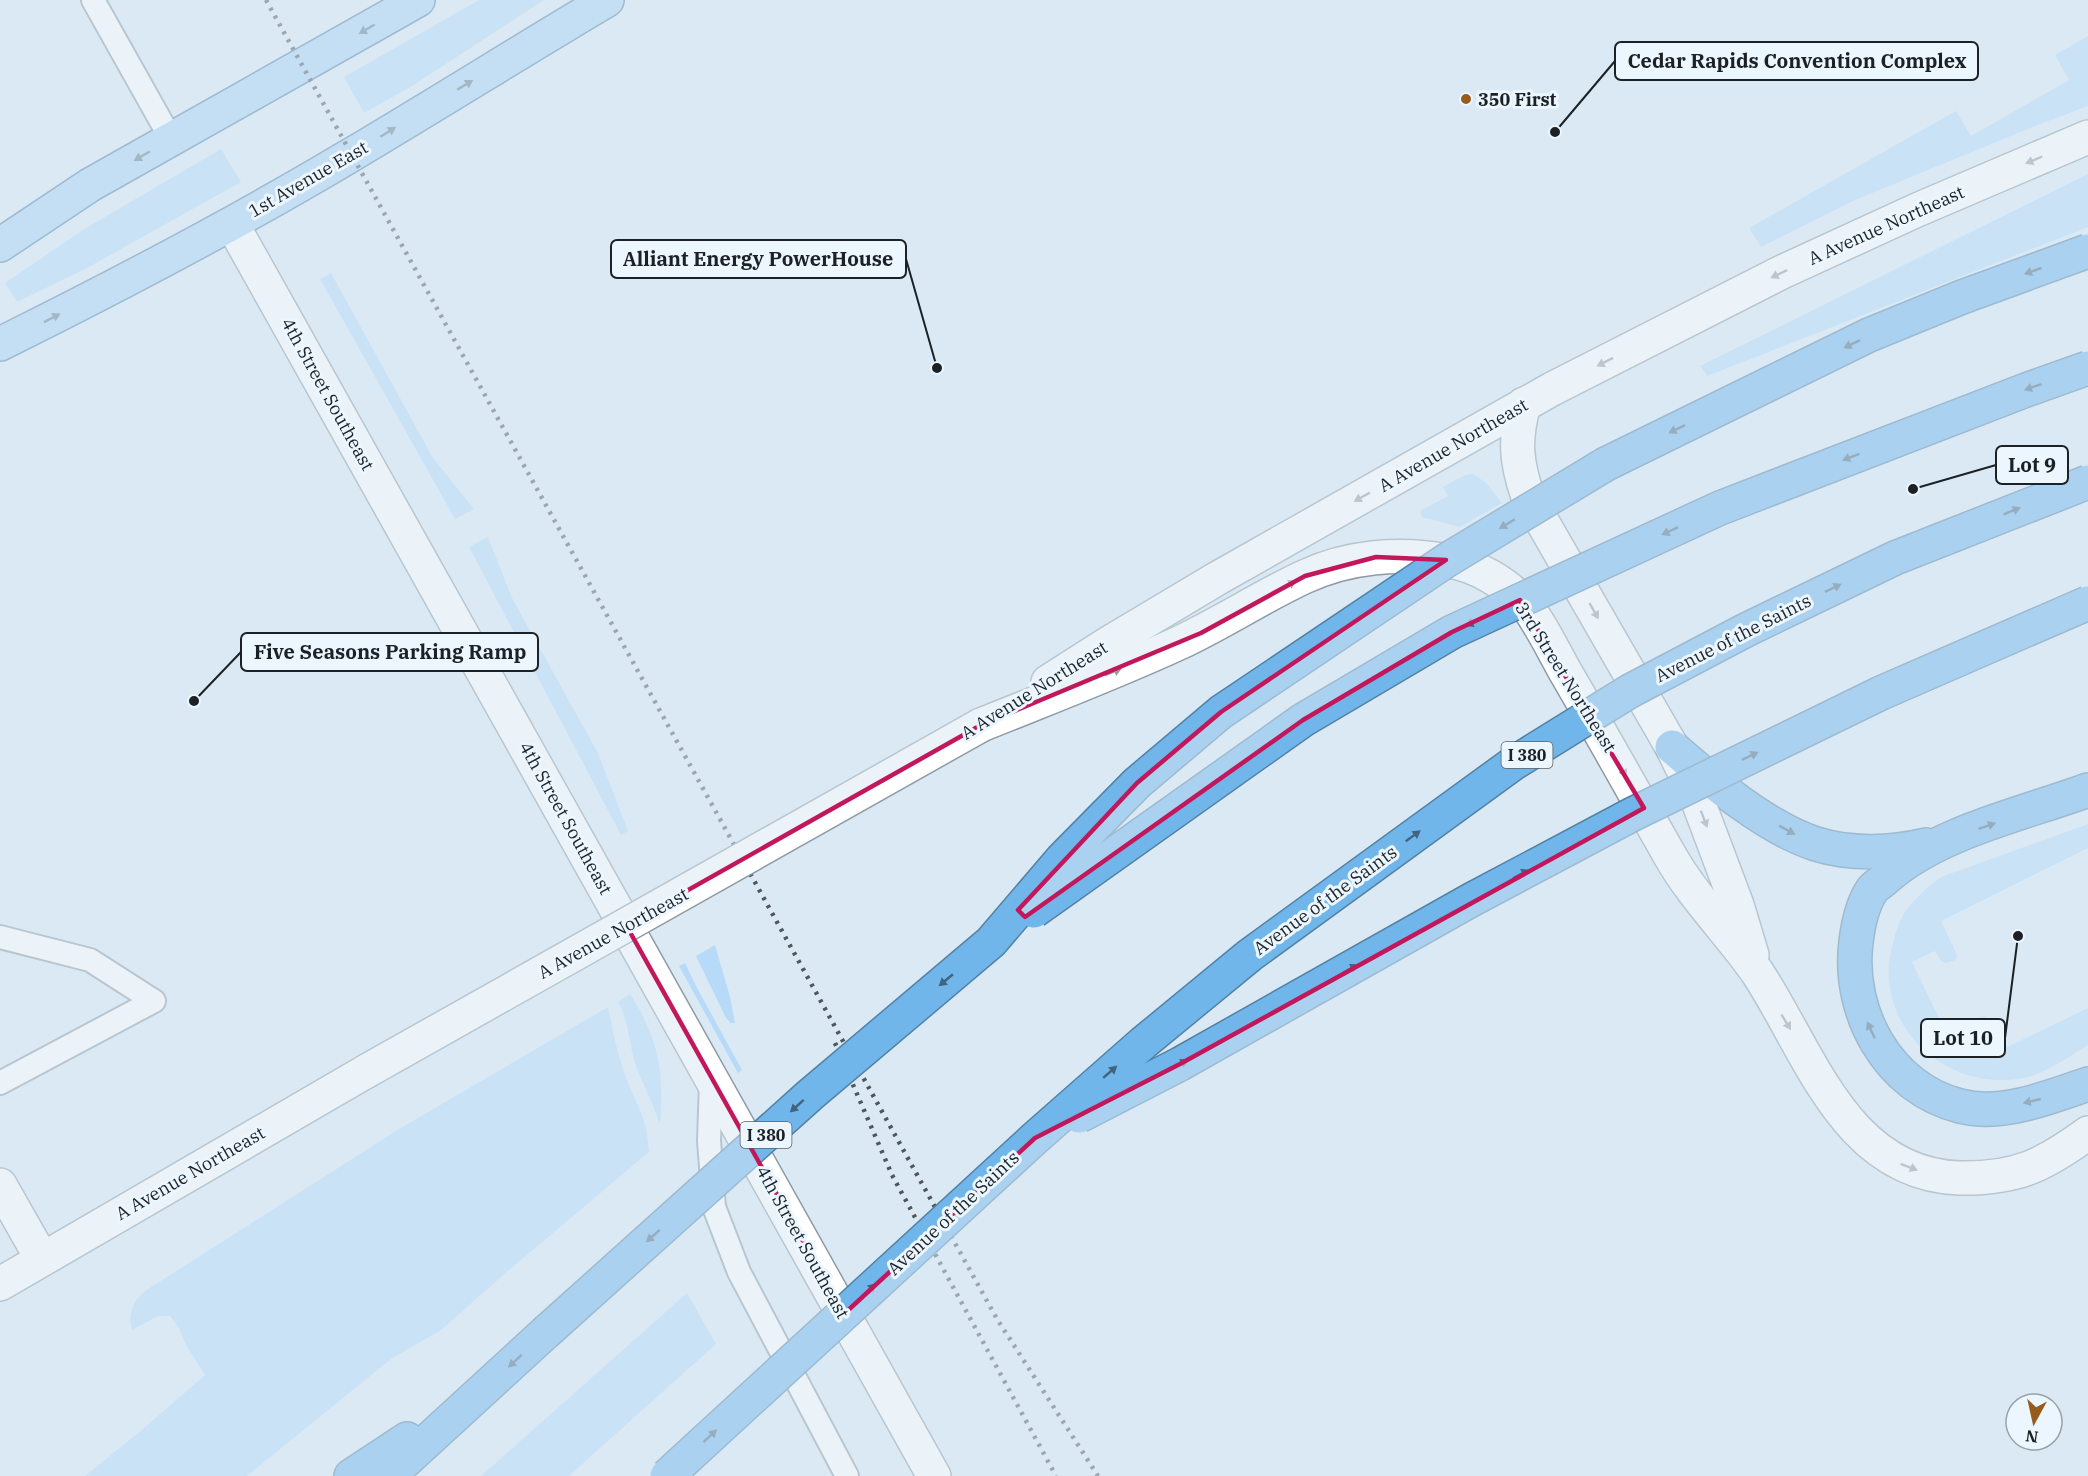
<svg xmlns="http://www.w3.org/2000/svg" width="2088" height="1476" font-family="'IBM Plex Serif',serif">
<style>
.green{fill:#b6daf7}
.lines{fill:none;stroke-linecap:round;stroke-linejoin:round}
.service-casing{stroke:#8e9ba5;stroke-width:26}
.minor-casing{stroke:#8e9ba5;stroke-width:36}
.tertiary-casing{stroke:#8e9ba5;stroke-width:36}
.primary-casing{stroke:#5382a5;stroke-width:36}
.motorway-casing{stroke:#5382a5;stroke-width:36}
.service{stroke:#fff;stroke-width:22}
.minor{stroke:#fff;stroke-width:33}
.tertiary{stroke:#fff;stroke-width:33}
.primary{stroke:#a9d3f2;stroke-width:33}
.motorway{stroke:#70b6ea;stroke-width:33}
.rail{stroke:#4f565c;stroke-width:4.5;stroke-dasharray:3 6;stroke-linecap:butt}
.tertiary-bridge-casing{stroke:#8e9ba5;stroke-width:36;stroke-linecap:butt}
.motorway-bridge-casing{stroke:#5382a5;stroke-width:36;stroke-linecap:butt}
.tertiary-bridge{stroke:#fff;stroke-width:33}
.motorway-bridge{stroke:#70b6ea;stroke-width:33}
.oneway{fill:#627a8c}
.oneway2{fill:#999b9d}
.oneway3{fill:#42647e}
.marked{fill:none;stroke:#c2185b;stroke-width:4.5;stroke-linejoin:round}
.poi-dot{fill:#975b1c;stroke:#ebf6ff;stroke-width:2}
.labels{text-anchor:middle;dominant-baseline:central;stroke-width:6;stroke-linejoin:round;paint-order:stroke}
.shield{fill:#ebf6ff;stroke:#5a6166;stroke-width:1.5}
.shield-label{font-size:16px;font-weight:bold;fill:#1c2125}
.poi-label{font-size:18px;font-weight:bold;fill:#1c2125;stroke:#ebf6ff;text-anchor:start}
.street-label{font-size:18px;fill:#1c2125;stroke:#ebf6ff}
.leader{fill:none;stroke:#1c2125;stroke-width:2}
.callout-dot{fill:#1c2125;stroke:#ebf6ff;stroke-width:2}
.callout{fill:#ebf6ff;stroke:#1c2125;stroke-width:2}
.callout-label{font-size:20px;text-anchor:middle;font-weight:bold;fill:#1c2125}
</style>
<rect width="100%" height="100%" fill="#dbe9f4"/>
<!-- green -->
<g class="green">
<polygon points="479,0 544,0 412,86 364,113 344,77"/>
<polygon points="2088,36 2088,106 2035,126 1855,200 1761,247 1749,228 1956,111 1971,136 2069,80 2055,55"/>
<polygon points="221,149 241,182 87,268 17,302 5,283 86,228"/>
<polygon points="2088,174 2088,227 1707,376 1700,366"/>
<polygon points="331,273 433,458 474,509 455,519 320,279"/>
<polygon points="1473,474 1486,483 1502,503 1460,527 1422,517 1420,511 1448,496 1443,487 1465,475"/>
<polygon points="488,537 512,598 598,753 628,831 621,835 469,547"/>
<path d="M 2088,824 L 2088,848 L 1941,921 L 1957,955 L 1956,960 L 1946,963 L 1941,961 L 1935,951 L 1912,962 L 1954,1049 L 1979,1039 L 1974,1028 L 1978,1018 L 1984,1016 L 1989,1019 L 2003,1049 L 2088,1008 L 2088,1045 C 2068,1057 2046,1074 2023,1078 C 1948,1093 1875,1028 1891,951 C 1894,938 1898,923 1905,912 C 1915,898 1928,887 1941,877 Z"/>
<polygon points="715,945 730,997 735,1023 731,1023 726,1018 696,956"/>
<polygon points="685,963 697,988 742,1070 738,1073 679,966"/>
<path d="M 630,994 C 658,1037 665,1073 660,1124 C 653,1104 644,1086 636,1066 C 629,1045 629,1021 618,1002 Z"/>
<path d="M 608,1007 C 613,1032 618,1057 627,1080 C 639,1110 647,1118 649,1152 L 509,1270 L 441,1330 L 391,1359 L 247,1476 L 85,1476 L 143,1429 L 205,1375 L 186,1345 L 179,1328 L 170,1316 L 158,1316 L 132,1330 C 127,1314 133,1301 145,1291 L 399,1129 Z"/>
<polygon points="687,1293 716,1344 569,1476 481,1476"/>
</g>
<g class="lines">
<defs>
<g id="service">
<polyline points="93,0 171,139"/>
<polyline points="0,937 90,960 154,1001 0,1083"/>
<polyline points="711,1081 709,1141 714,1207 739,1272 847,1476"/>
</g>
<g id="minor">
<polyline points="232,224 934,1476"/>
<polyline points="0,1185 42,1259"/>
</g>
<g id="tertiary">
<path d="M 1524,404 C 1514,440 1516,462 1528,497 L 1672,747 L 1696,796 L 1737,905 L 1752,955"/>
<polyline points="1048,682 1109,643 1218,578 1552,389 1782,272 1917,210 2088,137"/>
<path d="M 981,725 C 1048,698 1114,673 1179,643 C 1222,623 1261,597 1304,577 C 1349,556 1400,552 1448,561 C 1476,565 1506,583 1525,604 C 1539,620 1555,654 1566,673 C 1601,733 1635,794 1669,854 C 1693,897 1729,932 1757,972 C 1810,1052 1845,1174 1959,1178 C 2016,1179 2043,1166 2088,1133"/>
<polyline points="0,1284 365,1072"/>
</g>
<g id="primary">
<polyline points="0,245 90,185 418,0"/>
<path d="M 0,344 C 119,285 237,223 351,155 C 437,104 521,51 607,0"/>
</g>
<g id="motorway">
<path d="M 1672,747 C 1711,781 1766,828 1816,844 C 1851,855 1892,853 1926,845"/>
<path d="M 2088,790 C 2023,814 1938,832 1886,878 C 1882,882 1875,886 1872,890 C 1862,905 1858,925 1856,942 C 1847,1012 1888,1088 1960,1106 C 2002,1117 2049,1097 2088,1084"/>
<polyline points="351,1476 407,1439"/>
<polyline points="389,1476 545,1333"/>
</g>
</defs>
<!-- service casing -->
<use href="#service" class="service-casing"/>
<!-- minor casing -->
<use href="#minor" class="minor-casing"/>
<!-- tertiary casing -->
<use href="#tertiary" class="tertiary-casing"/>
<!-- primary casing -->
<use href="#primary" class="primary-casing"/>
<!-- motorway casing -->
<use href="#motorway" class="motorway-casing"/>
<!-- service -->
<use href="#service" class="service"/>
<!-- minor -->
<use href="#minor" class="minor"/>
<!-- tertiary -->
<use href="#tertiary" class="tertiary"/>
<!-- primary -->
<use href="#primary" class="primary"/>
<!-- motorway -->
<use href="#motorway" class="motorway"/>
<!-- rail -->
<g class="rail">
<polyline points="266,0 997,1319 1098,1476"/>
<polyline points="835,1043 892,1175 1056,1476"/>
</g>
<defs>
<polyline id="tertiary-bridge" points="365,1072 981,725"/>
<g id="motorway-bridge">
<polyline points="1034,911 1303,720 1452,632 1720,508 2026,390 2088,368"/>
<polyline points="1079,1116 1180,1064 1471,900 1633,814 1881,693 2088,603"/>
<polyline points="545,1333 810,1095 991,942 1062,859 1137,783 1221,712 1447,560 1606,464 1869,335 1962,297 2088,251"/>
<polyline points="667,1476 1035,1138 1143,1043 1250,955 1514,763 1630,691 1746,630 1895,558 2088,482"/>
</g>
</defs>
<!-- tertiary-bridge casing -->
<use href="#tertiary-bridge" class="tertiary-bridge-casing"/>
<!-- motorway-bridge casing -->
<use href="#motorway-bridge" class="motorway-bridge-casing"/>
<!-- tertiary-bridge -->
<use href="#tertiary-bridge" class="tertiary-bridge"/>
<!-- motorway-bridge -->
<use href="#motorway-bridge" class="motorway-bridge"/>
</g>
<!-- one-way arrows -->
<defs><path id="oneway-solid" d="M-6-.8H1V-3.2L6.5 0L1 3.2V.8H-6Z" transform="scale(1.5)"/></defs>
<g class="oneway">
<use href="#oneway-solid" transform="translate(367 29) rotate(150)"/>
<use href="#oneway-solid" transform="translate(465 85) rotate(-31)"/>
<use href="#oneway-solid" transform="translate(388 132) rotate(-32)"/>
<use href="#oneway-solid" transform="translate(142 156) rotate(150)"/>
<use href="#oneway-solid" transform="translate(52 318) rotate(-27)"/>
</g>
<g class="oneway2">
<use href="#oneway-solid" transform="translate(2034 160) rotate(157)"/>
<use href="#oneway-solid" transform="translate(1779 274) rotate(154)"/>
<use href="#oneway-solid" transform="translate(1605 362) rotate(153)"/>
<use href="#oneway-solid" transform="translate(1362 497) rotate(151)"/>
<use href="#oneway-solid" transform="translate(1288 585) rotate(-29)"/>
<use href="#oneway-solid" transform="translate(1594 611) rotate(60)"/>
<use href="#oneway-solid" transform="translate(1113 672) rotate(-22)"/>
<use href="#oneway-solid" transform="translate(1622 769) rotate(61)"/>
<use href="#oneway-solid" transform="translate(1704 819) rotate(69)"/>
<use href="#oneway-solid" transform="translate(1786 1022) rotate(59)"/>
<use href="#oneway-solid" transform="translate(1909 1167) rotate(21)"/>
</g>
<g class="oneway3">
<use href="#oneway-solid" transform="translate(2033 271) rotate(160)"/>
<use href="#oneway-solid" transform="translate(1852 344) rotate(154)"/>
<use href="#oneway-solid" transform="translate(2033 387) rotate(161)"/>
<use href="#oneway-solid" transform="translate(1677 429) rotate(154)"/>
<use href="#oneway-solid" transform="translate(1851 457) rotate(159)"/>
<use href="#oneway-solid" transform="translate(2012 511) rotate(-22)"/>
<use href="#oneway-solid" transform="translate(1507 524) rotate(149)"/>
<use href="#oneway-solid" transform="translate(1670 531) rotate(155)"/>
<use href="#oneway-solid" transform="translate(1833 588) rotate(-26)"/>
<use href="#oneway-solid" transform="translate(1474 622) rotate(155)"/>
<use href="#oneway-solid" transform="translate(1750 756) rotate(-26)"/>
<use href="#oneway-solid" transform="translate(1987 826) rotate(-19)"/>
<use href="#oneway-solid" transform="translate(1787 830) rotate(29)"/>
<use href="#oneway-solid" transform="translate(1413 836) rotate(-36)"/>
<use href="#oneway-solid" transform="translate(1521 874) rotate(-28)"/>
<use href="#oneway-solid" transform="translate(1350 969) rotate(-30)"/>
<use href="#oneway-solid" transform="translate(946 980) rotate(140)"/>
<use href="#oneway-solid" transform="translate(1871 1030) rotate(-115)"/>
<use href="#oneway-solid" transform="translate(1180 1064) rotate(-28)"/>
<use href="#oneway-solid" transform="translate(1110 1072) rotate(-41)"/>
<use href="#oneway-solid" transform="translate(2032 1101) rotate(167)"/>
<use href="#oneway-solid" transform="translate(797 1106) rotate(138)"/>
<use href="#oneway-solid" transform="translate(653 1236) rotate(138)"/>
<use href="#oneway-solid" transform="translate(869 1290) rotate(-43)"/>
<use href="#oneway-solid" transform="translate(515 1361) rotate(137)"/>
<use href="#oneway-solid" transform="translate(710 1436) rotate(-43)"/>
</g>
<!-- marked area -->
<path d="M0 0H2088V1476H0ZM 1376,557 L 1446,560 L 1221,712 L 1137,783 L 1018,910 L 1025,917 L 1303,720 L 1452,632 L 1520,600 L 1644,808 L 1180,1064 L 1035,1138 L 844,1314 L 626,925 L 981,725 L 1201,633 L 1305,576 Z" fill="#dbe9f4" fill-opacity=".55" fill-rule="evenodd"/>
<path class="marked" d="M 1376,557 L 1446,560 L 1221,712 L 1137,783 L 1018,910 L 1025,917 L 1303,720 L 1452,632 L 1520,600 L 1644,808 L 1180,1064 L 1035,1138 L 844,1314 L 626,925 L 981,725 L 1201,633 L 1305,576 Z"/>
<!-- markers -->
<circle class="poi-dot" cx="1466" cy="99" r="6"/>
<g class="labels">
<!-- shield labels -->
<g class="shield">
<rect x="1501.5" y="742" width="51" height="26" rx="4.5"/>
<rect x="740.5" y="1122" width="51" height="26" rx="4.5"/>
</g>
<g class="shield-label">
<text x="1527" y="755">I 380</text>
<text x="766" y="1135">I 380</text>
</g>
<!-- poi labels -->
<g class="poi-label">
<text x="1478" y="99">350 First</text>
</g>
<!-- street labels -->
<g class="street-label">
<text transform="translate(308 179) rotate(-30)">1st Avenue East</text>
<text transform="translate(1886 225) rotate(-24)">A Avenue Northeast</text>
<text transform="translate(328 394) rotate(61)">4th Street Southeast</text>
<text transform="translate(1453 445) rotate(-30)">A Avenue Northeast</text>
<text transform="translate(1733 638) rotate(-27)">Avenue of the Saints</text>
<text transform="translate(1566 677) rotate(58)">3rd Street Northeast</text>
<text transform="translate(1034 690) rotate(-32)">A Avenue Northeast</text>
<text transform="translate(566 818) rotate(61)">4th Street Southeast</text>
<text transform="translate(1325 900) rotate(-36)">Avenue of the Saints</text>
<text transform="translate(613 933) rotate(-29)">A Avenue Northeast</text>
<text transform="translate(190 1173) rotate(-30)">A Avenue Northeast</text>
<text transform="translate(953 1213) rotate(-43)">Avenue of the Saints</text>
<text transform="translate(803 1242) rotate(61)">4th Street Southeast</text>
</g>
</g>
<!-- callouts -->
<path class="leader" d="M1555 132L1615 61M937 368L906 259M1913 489L1996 465M194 701L241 652M2018 936L2005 1038"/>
<g class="callout-dot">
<circle cx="1555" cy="132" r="6"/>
<circle cx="937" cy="368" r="6"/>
<circle cx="1913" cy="489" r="6"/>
<circle cx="194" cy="701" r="6"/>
<circle cx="2018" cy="936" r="6"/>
</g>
<g class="callout">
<rect x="1615" y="42" width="363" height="38" rx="6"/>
<rect x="611" y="240" width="295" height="38" rx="6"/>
<rect x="1996" y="446" width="72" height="38" rx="6"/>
<rect x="241" y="633" width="297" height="38" rx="6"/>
<rect x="1921" y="1019" width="84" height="38" rx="6"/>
</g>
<g class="callout-label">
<text x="1797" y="68">Cedar Rapids Convention Complex</text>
<text x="758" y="266">Alliant Energy PowerHouse</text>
<text x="2032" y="472">Lot 9</text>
<text x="390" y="659">Five Seasons Parking Ramp</text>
<text x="1963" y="1045">Lot 10</text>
</g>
<!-- north arrow -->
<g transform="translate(2034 1422) rotate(188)"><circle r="28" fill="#ebf6ff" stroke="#98a1a8" stroke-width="1.5"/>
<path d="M0-4.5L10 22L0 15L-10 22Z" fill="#975b1c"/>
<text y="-9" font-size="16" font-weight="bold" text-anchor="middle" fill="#1c2125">N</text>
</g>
</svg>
